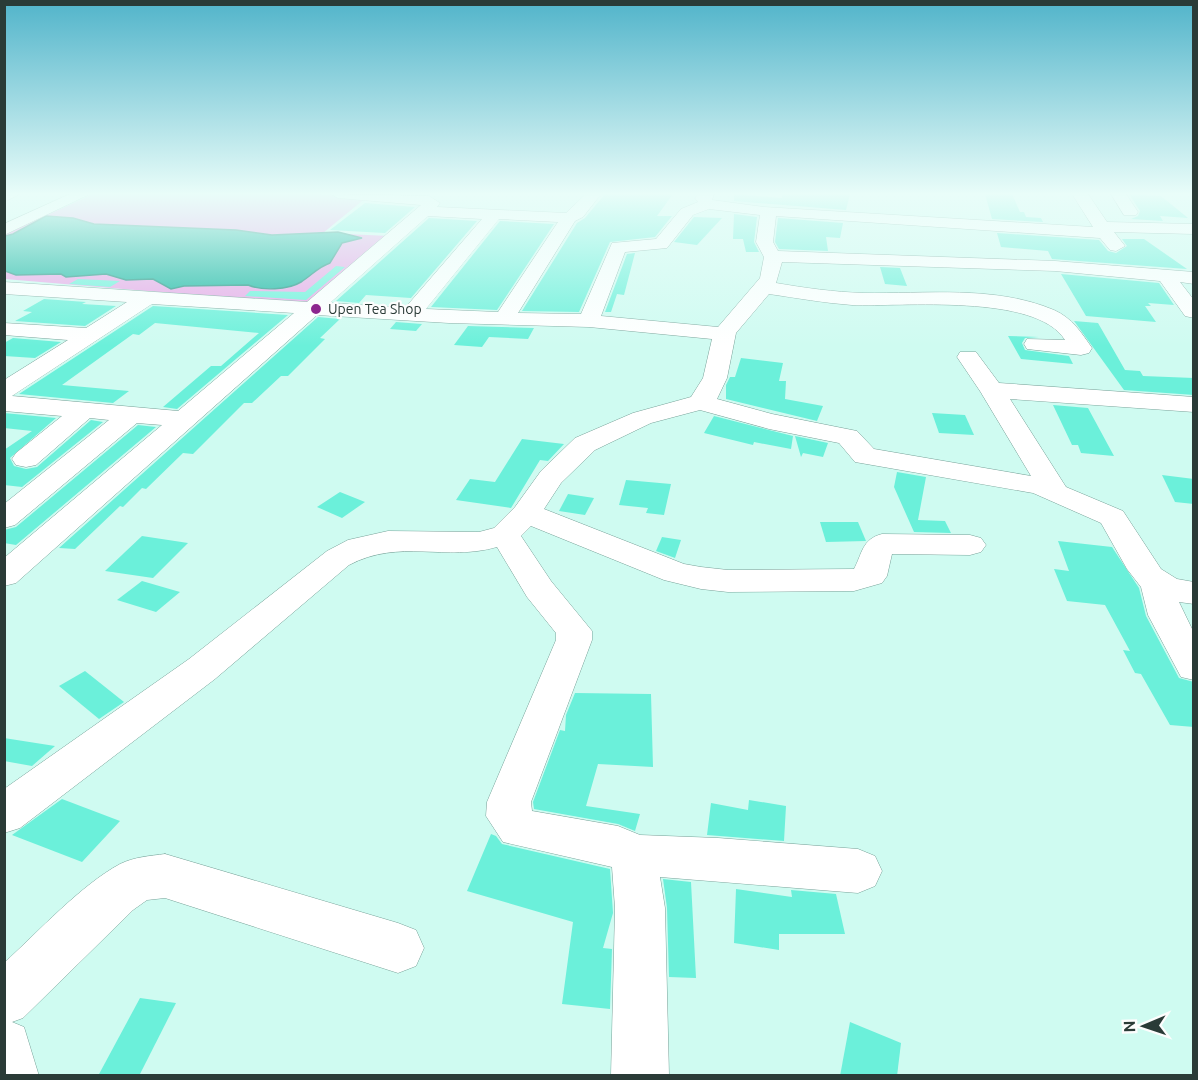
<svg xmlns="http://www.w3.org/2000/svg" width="1198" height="1080" font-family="Ubuntu,sans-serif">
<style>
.green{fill:#e9a6e7}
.water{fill:#10b39e;stroke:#188f7f;stroke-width:1.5}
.building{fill:#6bf0da}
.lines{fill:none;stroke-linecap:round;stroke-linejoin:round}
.minor-casing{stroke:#78a299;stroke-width:1}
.minor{fill:#fff;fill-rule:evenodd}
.poi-dot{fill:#8c278e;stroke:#fdfdfd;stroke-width:2}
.labels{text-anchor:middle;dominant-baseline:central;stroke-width:4.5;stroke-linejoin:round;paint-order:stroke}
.far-poi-label{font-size:14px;fill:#2a3b37;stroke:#fdfdfd;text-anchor:start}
</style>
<rect width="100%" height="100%" fill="#cffbf1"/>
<!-- green -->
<polygon class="green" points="93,194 305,194 367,197 323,233 390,236 313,305 5,279 4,235"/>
<!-- water -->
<path class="water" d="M 46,216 L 73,218 L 94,224 L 236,230 L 272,235 L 338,232 L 362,238 L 342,243 L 330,263 C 318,267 312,275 301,282 C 288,290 262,291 248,285 L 184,286 L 171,289 L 153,279 L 126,280 L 106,274 L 66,277 L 61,274 L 16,275 L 5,271 L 5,236 L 13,234 Z"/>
<!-- building -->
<g class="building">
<polygon points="605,194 673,194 657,216 672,216 655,237 610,242 579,312 522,311 577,223 585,218"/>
<polygon points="734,194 782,198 782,194 850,194 846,210 734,201"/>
<polygon points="985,194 1012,194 1020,212 1024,212 1026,217 1041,218 1043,222 992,219"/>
<polygon points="1129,194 1161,196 1188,218 1160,216 1163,221 1131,219 1138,216 1140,211"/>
<polygon points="365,203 415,207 385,233 330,230"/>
<polygon points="734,214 757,217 754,242 759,252 746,252 743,239 733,239"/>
<polygon points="694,217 722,218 697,245 674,242"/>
<polygon points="429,218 477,221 411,298 366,295 359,303 336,301"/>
<polygon points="778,218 843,223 840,238 826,237 828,251 779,249 775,242"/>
<polygon points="500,221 554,224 497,310 431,307"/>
<polygon points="997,233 1099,240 1108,251 1116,253 1127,246 1122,239 1144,239 1187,269 1052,259 1048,251 1001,247"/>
<polygon points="635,253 624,295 617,294 611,312 605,312 627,254"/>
<polygon points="336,266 345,267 306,300 245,296 250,291 305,292"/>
<polygon points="880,267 900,268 907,286 885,284"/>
<polygon points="1061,274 1159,283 1174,305 1148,303 1151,306 1145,306 1156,322 1086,316"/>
<polygon points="78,279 120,281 110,287 69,284"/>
<polygon points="44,299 86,302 82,304 116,306 85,326 15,321 32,312 23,311"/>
<polygon points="153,306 288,315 177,409 163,407 211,366 221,366 259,333 155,323 139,335 133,334 62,385 129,391 113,403 19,394"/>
<polygon points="318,317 340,319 320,338 325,339 288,376 281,376 252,403 244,403 193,454 183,453 146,489 142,488 123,507 120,506 75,549 59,548"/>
<polygon points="1074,321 1098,323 1125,370 1140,371 1143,376 1194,378 1194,395 1124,390"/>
<polygon points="396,322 422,324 416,331 390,329"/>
<polygon points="468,326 534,328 528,339 489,337 482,347 454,345"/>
<polygon points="1008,336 1039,337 1025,338 1022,343 1025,350 1069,356 1073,364 1021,359"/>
<polygon points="13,338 61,342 35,358 4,356 4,343"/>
<polygon points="741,358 783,363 779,381 786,381 785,399 823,406 817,421 726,399 726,385 730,377 735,377"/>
<polygon points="1053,405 1088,408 1114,456 1081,453 1078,445 1072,445"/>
<polygon points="4,413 56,418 10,458 14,466 26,469 37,467 91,420 103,422 22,487 4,485 4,450 32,431 4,428"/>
<polygon points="932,413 965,415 974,435 939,433"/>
<polygon points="714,416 793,436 791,449 754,442 753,445 704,433"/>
<polygon points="138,425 156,427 16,545 4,543 4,530 16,527"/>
<polygon points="795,436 828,443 823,457 803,453 801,457"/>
<polygon points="522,439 564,444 548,461 540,460 511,508 456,500 470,479 495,482"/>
<polygon points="897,472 926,477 918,520 945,521 951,533 914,532 894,487"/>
<polygon points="1162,475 1194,479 1194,504 1175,502"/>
<polygon points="626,480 671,484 664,515 646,513 648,508 619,505"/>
<polygon points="340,492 365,502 342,518 317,507"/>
<polygon points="568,494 594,498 585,515 559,511"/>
<polygon points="820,522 858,522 866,541 826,542"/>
<polygon points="142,536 188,543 153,578 105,571"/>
<polygon points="662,537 681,540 675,558 656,551"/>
<polygon points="1058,541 1112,547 1139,588 1146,616 1179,678 1194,682 1194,727 1170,725 1141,674 1135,673 1123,650 1130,651 1105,605 1067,601 1054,569 1069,571"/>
<polygon points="142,581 180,592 156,612 117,600"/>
<polygon points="85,671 124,702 99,719 59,686"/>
<polygon points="575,693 651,694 653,767 598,764 586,806 640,814 635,831 618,824 534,809 533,802 560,730 565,731 566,715"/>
<polygon points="4,738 55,746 32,766 4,761"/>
<polygon points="62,799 120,821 82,862 12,835"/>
<polygon points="749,800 786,806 784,841 707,835 711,803 748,810"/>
<polygon points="491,834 496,836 502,844 610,869 613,913 603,948 612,949 610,1009 562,1004 573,922 467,891"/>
<polygon points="663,879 691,882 696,978 669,977 667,908"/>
<polygon points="736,889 792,897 791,890 836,894 845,934 779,934 779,950 734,943"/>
<polygon points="140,998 176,1003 139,1076 98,1076"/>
<polygon points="850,1022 901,1043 897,1076 840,1076"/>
</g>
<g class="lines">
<defs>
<g id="minor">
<polygon points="4,194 20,194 4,202"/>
<polygon points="70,194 90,194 4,235 4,224"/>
<path d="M 331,194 L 429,196 L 440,203 L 437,207 L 566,213 L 586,194 L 601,194 L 583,217 L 575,221 L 518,313 L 581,314 L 612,243 L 656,239 L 681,209 L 698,202 L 695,198 L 698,194 L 714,194 L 712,200 L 764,207 L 1093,227 L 1072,194 L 1088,194 L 1107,222 L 1194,224 L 1194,234 L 1114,232 L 1125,246 L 1116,251 L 1110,250 L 1100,238 L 776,216 L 773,242 L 778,251 L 1055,261 L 1194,272 L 1194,284 L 1180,282 L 1194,300 L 1194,318 L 1185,316 L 1160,281 L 1055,271 L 782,262 L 776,283 C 805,288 834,292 863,293 C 925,294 995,285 1054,310 C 1072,318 1081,332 1092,348 L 1089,353 L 1081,355 L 1027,349 L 1024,344 L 1027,339 L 1065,340 C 1036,293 902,307 852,305 C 824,303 797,298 769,294 L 736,333 L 727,378 L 717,399 L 772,414 L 857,431 L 874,449 L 1031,476 L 980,391 L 957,357 L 960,352 L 976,352 L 999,383 L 1194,397 L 1194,412 L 1010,399 L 1066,487 L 1123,511 L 1161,569 L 1177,579 L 1194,582 L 1194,604 L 1179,602 L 1194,633 L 1194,680 L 1181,677 L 1148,615 L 1141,587 L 1127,569 L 1101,523 L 1033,493 L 855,462 L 839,443 L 769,429 L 700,410 L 651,423 L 595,450 L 561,483 L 544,509 L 684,564 L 701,567 L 728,570 L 854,569 C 862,554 862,539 882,534 L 970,535 L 981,538 L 986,545 L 981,552 L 970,555 L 892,554 L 887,576 L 882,583 L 854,591 L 728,592 L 701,589 L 664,580 L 531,526 L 521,536 L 551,581 L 592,631 L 592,640 L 531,802 L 532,811 L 618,826 L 640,835 L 718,838 L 858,849 L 875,856 L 882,871 L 875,886 L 858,893 L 660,877 L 665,908 L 669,1076 L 611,1076 L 615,908 L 612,867 L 503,842 L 486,816 L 487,802 L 556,640 L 556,633 L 527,597 L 497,547 C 446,562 400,538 349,565 L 215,679 L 20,828 L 4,833 L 4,789 L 189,659 L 327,551 L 348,540 L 388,531 L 479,532 L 494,528 L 515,507 L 541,471 L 575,438 L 633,413 L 691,397 L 703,378 L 712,339 L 589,327 L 449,323 L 317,315 L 16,583 L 4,586 L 4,558 L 162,425 L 137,423 L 15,525 L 4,528 L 4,504 L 109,420 L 90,418 L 36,465 L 26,467 L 16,465 L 12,459 L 16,453 L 62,416 L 4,411 L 4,380 L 68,340 L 4,335 L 4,323 L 86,328 L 127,302 L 4,294 L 4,282 L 307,302 L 421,205 L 338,198 ZM 709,209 L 760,215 L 756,242 L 764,257 L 760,278 L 718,327 L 601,316 L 625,252 L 667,248 L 693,215 ZM 428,216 L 482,219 L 405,308 L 330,303 ZM 499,219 L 558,222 L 498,312 L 426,309 ZM 152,304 L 294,313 L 178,411 L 12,396 Z"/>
<polygon points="1111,194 1126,194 1138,212 1136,215 1124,215"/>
<path d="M 165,854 L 398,923 L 416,930 L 424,948 L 416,966 L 398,973 L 165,898 L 147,900 L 133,910 L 23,1018 L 12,1022 L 24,1027 L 39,1076 L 4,1076 L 4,963 C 38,932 81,885 120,864 C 134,857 150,856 165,854 Z"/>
</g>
</defs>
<!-- minor casing -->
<use href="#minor" class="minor-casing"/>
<!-- minor -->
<use href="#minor" class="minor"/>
</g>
<!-- sky -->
<linearGradient id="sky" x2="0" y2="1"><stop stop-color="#51b4ca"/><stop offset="0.56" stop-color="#e9fdf9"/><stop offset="1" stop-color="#e9fdf9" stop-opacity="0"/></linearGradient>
<rect width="1198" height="346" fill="url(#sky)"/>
<!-- markers -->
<circle class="poi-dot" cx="316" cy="309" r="6"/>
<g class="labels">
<!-- far-poi labels -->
<g class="far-poi-label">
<text x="328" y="309">Upen Tea Shop</text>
</g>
</g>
<!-- border -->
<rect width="1198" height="1080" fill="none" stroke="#2a3b37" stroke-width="12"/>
<!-- north arrow -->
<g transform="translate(1144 1026) rotate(268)" stroke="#fdfdfd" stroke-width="4.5" paint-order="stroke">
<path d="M0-4.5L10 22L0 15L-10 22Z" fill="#2a3b37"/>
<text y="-9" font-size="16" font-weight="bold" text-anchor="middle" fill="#2a3b37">N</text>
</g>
</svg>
